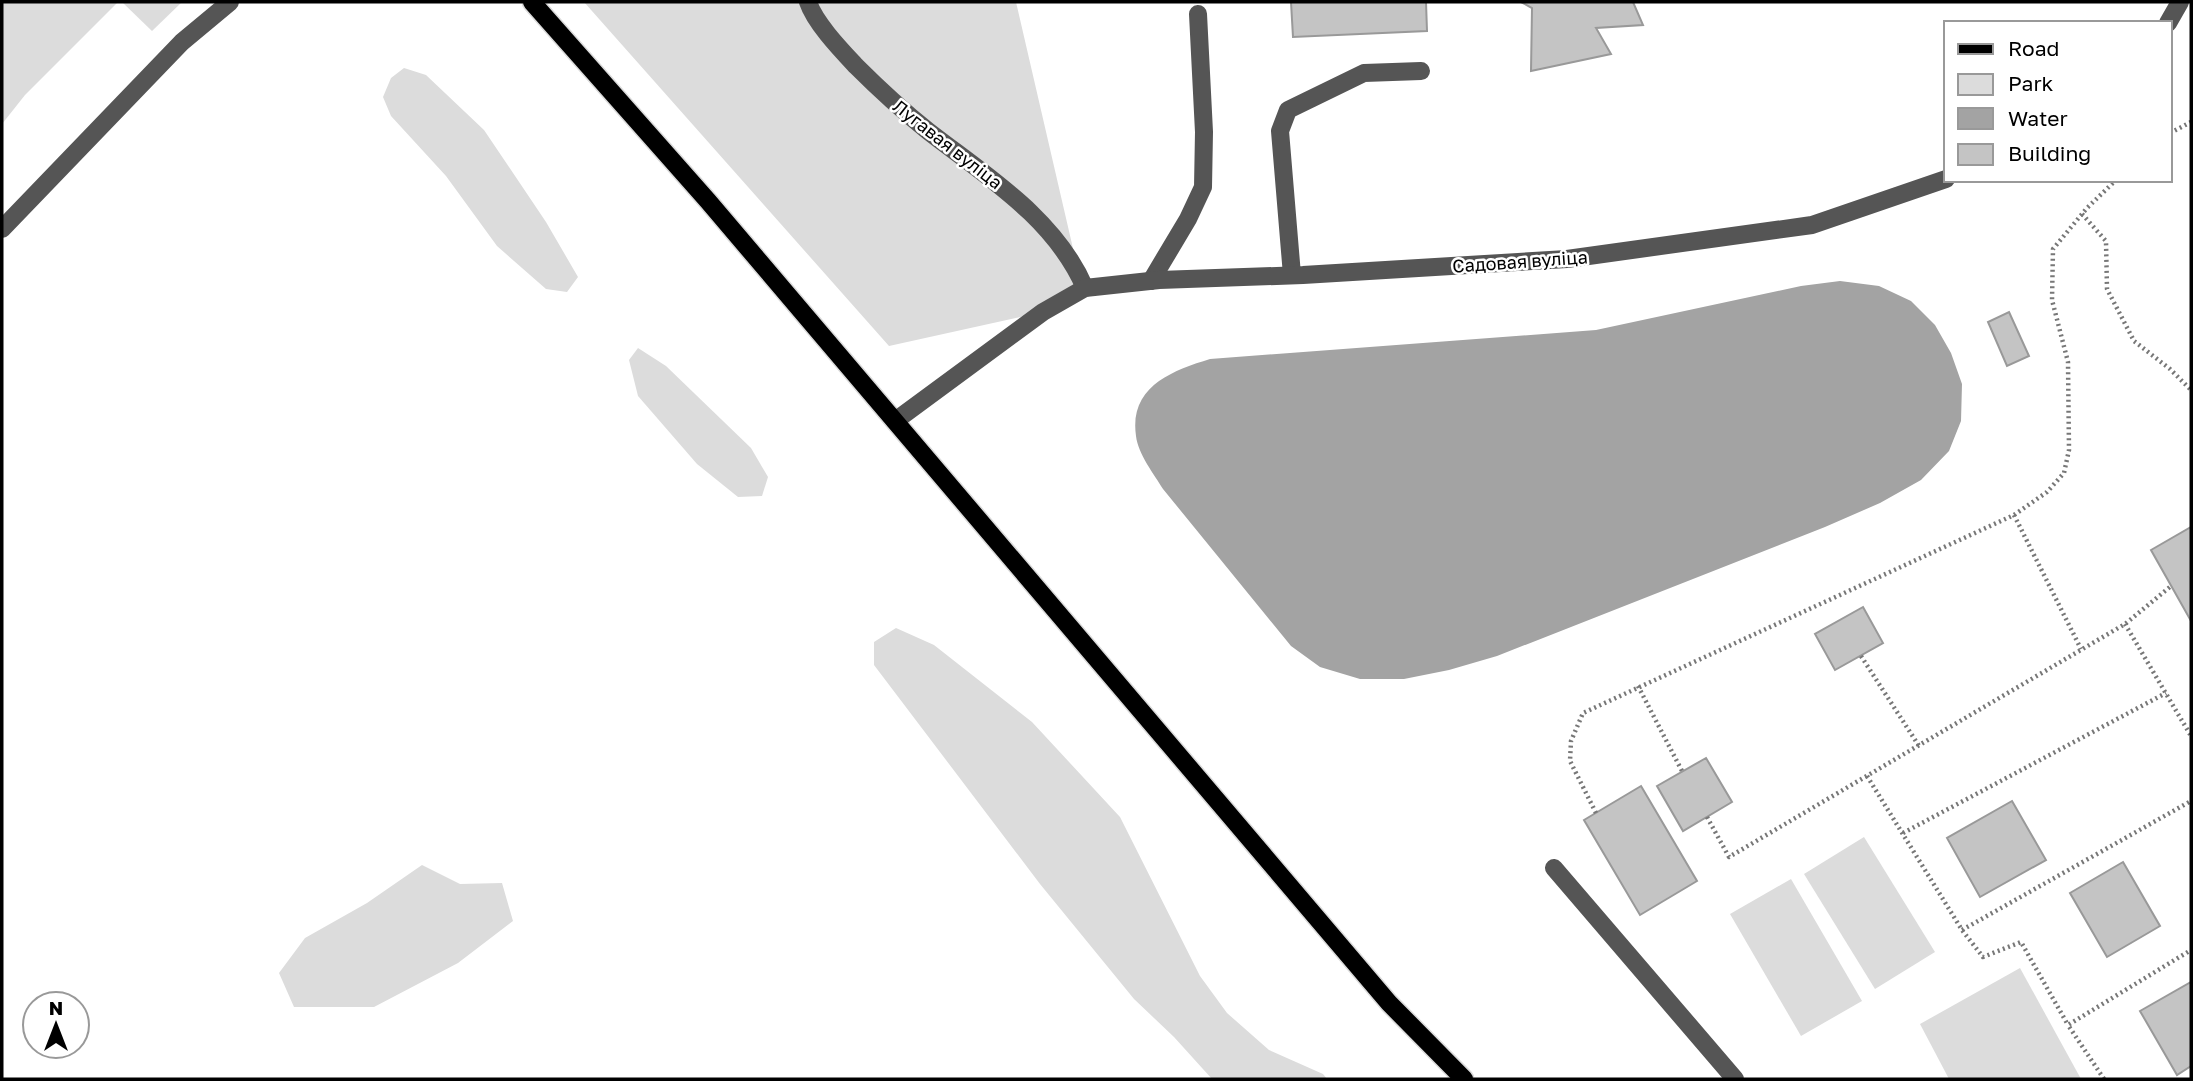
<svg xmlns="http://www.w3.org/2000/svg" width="2193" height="1081" font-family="'Golos Text',sans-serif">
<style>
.green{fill:#dcdcdc}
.water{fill:#a3a3a3}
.building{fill:#c4c4c4;stroke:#999;stroke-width:2}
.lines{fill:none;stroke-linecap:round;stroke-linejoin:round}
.major-casing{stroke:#dbdbdb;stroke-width:21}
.path{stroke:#777;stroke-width:4.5;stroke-dasharray:2 3.5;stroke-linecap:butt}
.minor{stroke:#555;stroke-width:18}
.major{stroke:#000;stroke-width:18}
.labels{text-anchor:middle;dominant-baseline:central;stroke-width:5;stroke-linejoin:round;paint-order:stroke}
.street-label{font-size:18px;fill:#000;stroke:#fff}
</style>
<rect width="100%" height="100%" fill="#fff"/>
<!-- green -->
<g class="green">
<polygon points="2,2 118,2 25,95 2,124"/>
<polygon points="122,2 182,2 152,31"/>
<polygon points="584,2 1016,2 1078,270 1085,288 1043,312 889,346"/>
<polygon points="404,68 426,75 484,130 546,222 578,277 567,292 546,289 497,246 446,176 391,116 383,97 391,78"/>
<polygon points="638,348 666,366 751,448 768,477 762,496 738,497 697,464 638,396 629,360"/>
<polygon points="896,628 934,645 1032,722 1120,817 1200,976 1227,1013 1269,1050 1323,1074 1327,1079 1212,1079 1174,1037 1134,999 1040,884 874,665 874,642"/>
<polygon points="1864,837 1935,952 1875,989 1804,874"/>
<polygon points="422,865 460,884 502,883 513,921 458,963 374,1007 294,1007 279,973 305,938 367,903"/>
<polygon points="1791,879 1862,1001 1801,1036 1730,914"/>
<polygon points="2020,968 2081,1079 1949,1079 1920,1024"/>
</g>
<!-- water -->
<path class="water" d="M 1840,281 L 1879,286 L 1911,301 L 1935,325 L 1951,353 L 1962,384 L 1961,421 L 1949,451 L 1921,480 L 1880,503 L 1825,527 L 1497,656 L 1449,670 L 1404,679 L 1360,679 L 1320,667 L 1291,646 L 1163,489 C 1154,474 1138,454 1136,436 C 1129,387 1171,371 1210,359 L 1596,330 L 1801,286 Z"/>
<!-- building -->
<g class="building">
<polygon points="1291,2 1426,2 1427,31 1293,37"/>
<polygon points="1521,2 1633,2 1643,25 1596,28 1611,54 1531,71 1532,8"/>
<polygon points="2009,312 2029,356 2007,366 1988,322"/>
<polygon points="2191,527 2191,621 2151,550"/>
<polygon points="1863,607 1883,643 1835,670 1815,634"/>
<polygon points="1706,758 1732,802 1683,831 1657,786"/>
<polygon points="1641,786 1697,881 1640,915 1584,820"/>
<polygon points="2012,801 2046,860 1980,897 1947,838"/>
<polygon points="2123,862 2160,926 2107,957 2070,893"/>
<polygon points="2191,982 2191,1066 2177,1075 2140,1011"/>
</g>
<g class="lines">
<defs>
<polyline id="major" points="532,2 708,201 1389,1003 1464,1079"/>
</defs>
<!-- major casing -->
<use href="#major" class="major-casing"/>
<!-- path -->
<g class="path">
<polyline points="2170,133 2191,122"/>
<polyline points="2082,214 2106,241 2107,289 2134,341 2170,369 2191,390"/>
<polyline points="2014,515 2081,649"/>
<polyline points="2125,624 2191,736"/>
<polyline points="1861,656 1919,746"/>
<polyline points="1638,686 1682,771"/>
<polyline points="1867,776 1962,930 1983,957 2021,942 2068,1025"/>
<polyline points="1596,813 1570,761 1571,741 1583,713 2014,515 2047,492 2064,473 2069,450 2068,362 2052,300 2053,249 2087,208 2116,180"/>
<polyline points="1707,817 1729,857 2125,624 2171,586"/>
<polyline points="1903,833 2166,693"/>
<polyline points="1962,930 2191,801"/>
<polyline points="2104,1079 2068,1025 2191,950"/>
</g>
<!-- minor -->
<g class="minor">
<path d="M 808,2 C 815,23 841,50 856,66 C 879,89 903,111 928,131 C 986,176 1055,218 1085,288"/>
<polyline points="2168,23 2180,2"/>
<polyline points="2,229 182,42 230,2"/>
<polyline points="1292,275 1280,131 1288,110 1364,73 1421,71"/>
<polyline points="1151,281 1188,219 1203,187 1204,132 1198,14"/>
<polyline points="895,421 1043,312 1085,288 1159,280 1303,275 1567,259 1812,225 1946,179"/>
<polyline points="1554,868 1735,1079"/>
</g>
<!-- major -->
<use href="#major" class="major"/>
</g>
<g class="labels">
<!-- street labels -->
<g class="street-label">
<text transform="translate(948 144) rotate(38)">Лугавая вуліца</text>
<text transform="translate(1520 261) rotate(-4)">Садовая вуліца</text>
</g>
</g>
<!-- border -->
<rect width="2193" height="1081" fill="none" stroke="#000000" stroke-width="7"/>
<!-- legend -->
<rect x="1944" y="21" width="228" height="161" fill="#ffffff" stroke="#999999" stroke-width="2"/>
<rect x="1958" y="44" width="35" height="10" fill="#000000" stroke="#999999" stroke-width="2"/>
<text x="2008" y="56" font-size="21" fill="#000000">Road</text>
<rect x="1958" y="74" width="35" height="21" fill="#dcdcdc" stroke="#999999" stroke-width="2"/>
<text x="2008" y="91" font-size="21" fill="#000000">Park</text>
<rect x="1958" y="108" width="35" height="21" fill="#a3a3a3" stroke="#999999" stroke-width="2"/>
<text x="2008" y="126" font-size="21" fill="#000000">Water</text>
<rect x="1958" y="144" width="35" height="21" fill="#c4c4c4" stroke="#999999" stroke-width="2"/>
<text x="2008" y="161" font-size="21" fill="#000000">Building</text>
<!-- north arrow -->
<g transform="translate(56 1025)"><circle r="33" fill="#ffffff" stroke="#999999" stroke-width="2"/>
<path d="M0-5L12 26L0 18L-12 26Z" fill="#000000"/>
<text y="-10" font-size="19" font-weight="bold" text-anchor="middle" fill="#000000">N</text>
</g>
</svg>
